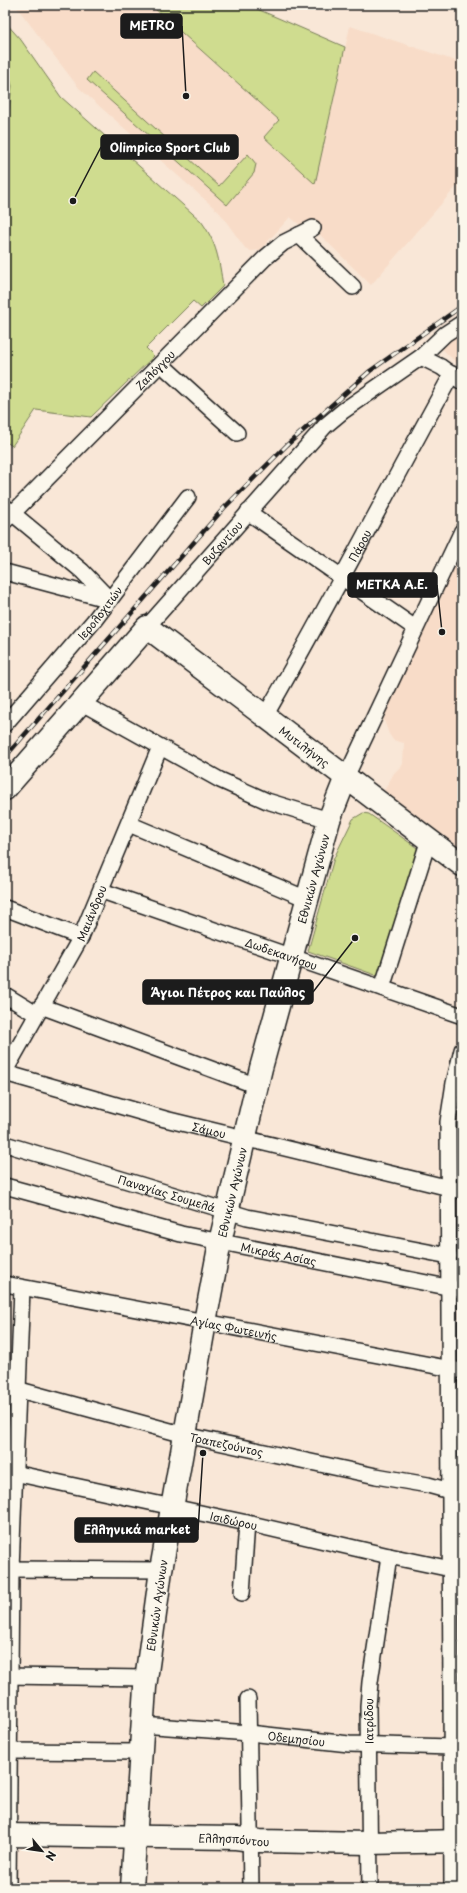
<svg xmlns="http://www.w3.org/2000/svg" width="467" height="1893" font-family="'Playpen Sans',sans-serif">
<style>
.built{fill:#f8dcc8}
.green{fill:#cfdc8f;stroke:#767c56}
.lines{fill:none;stroke-linecap:round;stroke-linejoin:round}
.street-casing{stroke:#1c1c1c;stroke-width:18}
.secondary-casing{stroke:#1c1c1c;stroke-width:25}
.street{stroke:#fbf7ec;stroke-width:15}
.secondary{stroke:#fbf7ec;stroke-width:22}
.rail-casing{stroke:#1c1c1c;stroke-width:4.5}
.rail{stroke:#fbf7ec;stroke-width:3;stroke-dasharray:9;stroke-linecap:butt}
.labels{text-anchor:middle;dominant-baseline:central;stroke-width:3;stroke-linejoin:round;paint-order:stroke}
.street-label{font-size:11px;fill:#1c1c1c;stroke:#fbf7ec}
.leader{fill:none;stroke:#1c1c1c;stroke-width:1.5}
.callout-dot{fill:#1c1c1c;stroke:#fbf7ec;stroke-width:1.5}
.callout{fill:#1c1c1c;stroke:#1c1c1c;stroke-width:1.5}
.callout-label{font-size:12px;text-anchor:middle;font-weight:bold;fill:#fff}
</style>
<rect width="100%" height="100%" fill="#f9e7d7"/>
<filter id="ink" filterUnits="userSpaceOnUse"><feTurbulence type="fractalNoise" baseFrequency=".025" numOctaves="2"/><feDisplacementMap in="SourceGraphic" scale="8" xChannelSelector="R" yChannelSelector="G"/><feConvolveMatrix kernelMatrix="1 2 1 2 8 2 1 2 1" color-interpolation-filters="sRGB"/></filter>
<g filter="url(#ink)">
<!-- built -->
<g class="built">
<polygon points="15,5 154,5 153,7 279,120 264,137 315,183 350,26 462,63 462,180 371,285 306,221 300,225 290,217 260,250 251,251 245,248 220,213 79,88"/>
<polygon points="462,330 462,368 439,346"/>
<polygon points="462,548 462,849 384,791 394,773 403,764 404,743 393,740 389,734 382,715"/>
</g>
<!-- green -->
<g class="green">
<polygon points="154,5 248,5 345,47 315,184 264,137 279,120 153,7"/>
<path d="M 5,22 L 21,40 L 61,97 L 201,221 C 217,243 219,260 223,286 L 201,308 L 193,301 L 146,348 L 154,356 L 91,417 L 36,410 L 12,446 L 5,441 L 5,116 L 9,108 L 12,86 L 5,60 Z"/>
<polygon points="93,72 219,186 248,154 256,164 254,173 227,205 87,80"/>
<polygon points="363,813 369,814 420,850 381,977 308,951 334,858 353,819"/>
</g>
<g class="lines">
<defs>
<g id="street">
<polyline points="299,235 353,287"/>
<polyline points="421,357 441,367 462,382"/>
<polyline points="161,364 237,433"/>
<polyline points="5,507 82,571 110,600"/>
<polyline points="248,512 415,628"/>
<path id="s1" d="M 5,521 L 265,258 L 283,243 L 313,228"/>
<polyline points="5,572 110,600"/>
<path id="s2" d="M 147,627 L 325,426 L 343,411 L 421,357 L 445,334 L 462,323"/>
<polyline points="80,702 220,780 267,801 329,820"/>
<path id="s3" d="M 265,716 C 330,603 389,488 452,374"/>
<path id="s4" d="M 5,724 L 93,622 L 188,497"/>
<polyline points="346,777 462,531"/>
<polyline points="129,824 307,899"/>
<path id="s5" d="M 102,891 L 462,1016"/>
<polyline points="5,908 81,937"/>
<polyline points="382,988 429,839"/>
<polyline points="5,995 36,1014"/>
<polyline points="41,1006 257,1086"/>
<path id="s6" d="M 5,1071 L 81,937 L 160,747"/>
<path id="s7" d="M 5,1073 L 165,1119 L 462,1191"/>
<path id="s8" d="M 5,1144 L 247,1217 L 449,1256"/>
<path id="s9" d="M 5,1186 L 181,1234 L 462,1290"/>
<path id="s10" d="M 5,1284 L 462,1371"/>
<path id="s11" d="M 5,1386 L 185,1435 L 376,1476 L 428,1485 L 450,1491"/>
<path id="s12" d="M 5,1471 L 247,1523 L 389,1556 L 451,1569 L 462,1569"/>
<polyline points="5,1569 161,1570"/>
<polyline points="242,1593 247,1523"/>
<polyline points="5,1676 146,1678"/>
<polyline points="248,1699 251,1888"/>
<path id="s13" d="M 142,1725 L 249,1733 L 349,1744 L 451,1747"/>
<polyline points="5,1751 140,1752"/>
<polyline points="8,1888 11,1569 22,1288"/>
<path id="s14" d="M 370,1888 L 368,1706 L 370,1682 L 389,1556"/>
<polyline points="452,1888 448,1122 454,1083 462,1050"/>
</g>
<g id="secondary">
<path id="s15" d="M 5,789 L 147,627 L 462,865"/>
<path id="s16" d="M 5,1835 L 236,1838 L 259,1841 L 369,1843 L 462,1841"/>
<path id="s17" d="M 132,1888 L 145,1687 L 161,1570 L 205,1322 L 220,1242 L 261,1068 L 329,820 L 346,777"/>
</g>
</defs>
<!-- street casing -->
<use href="#street" class="street-casing"/>
<!-- secondary casing -->
<use href="#secondary" class="secondary-casing"/>
<!-- street -->
<use href="#street" class="street"/>
<!-- secondary -->
<use href="#secondary" class="secondary"/>
<defs>
<polyline id="rail" points="5,757 224,508 287,445 370,371 462,306"/>
</defs>
<!-- rail casing -->
<use href="#rail" class="rail-casing"/>
<!-- rail -->
<use href="#rail" class="rail"/>
</g>
</g>
<g class="labels">
<!-- street labels -->
<g class="street-label">
<text stroke="none"><textPath href="#s1" startOffset="213">Ζαλόγγου</textPath></text>
<text stroke="none"><textPath href="#s2" startOffset="113">Βυζαντίου</textPath></text>
<text stroke="none"><textPath href="#s3" startOffset="195">Πάρου</textPath></text>
<text stroke="none"><textPath href="#s4" startOffset="146">Ιερολοχιτών</textPath></text>
<text stroke="none"><textPath href="#s15" startOffset="413">Μυτιλήνης</textPath></text>
<text stroke="none"><textPath href="#s17" startOffset="1028">Εθνικών Αγώνων</textPath></text>
<text stroke="none"><textPath href="#s6" startOffset="180">Μαιάνδρου</textPath></text>
<text stroke="none"><textPath href="#s5" startOffset="190">Δωδεκανήσου</textPath></text>
<text stroke="none"><textPath href="#s7" startOffset="212">Σάμου</textPath></text>
<text stroke="none"><textPath href="#s8" startOffset="169">Παναγίας Σουμελά</textPath></text>
<text stroke="none"><textPath href="#s17" startOffset="704">Εθνικών Αγώνων</textPath></text>
<text stroke="none"><textPath href="#s9" startOffset="282">Μικράς Ασίας</textPath></text>
<text stroke="none"><textPath href="#s10" startOffset="233">Αγίας Φωτεινής</textPath></text>
<text stroke="none"><textPath href="#s11" startOffset="229">Τραπεζούντος</textPath></text>
<text stroke="none"><textPath href="#s12" startOffset="234">Ισιδώρου</textPath></text>
<text stroke="none"><textPath href="#s17" startOffset="284">Εθνικών Αγώνων</textPath></text>
<text stroke="none"><textPath href="#s14" startOffset="167">Ιατρίδου</textPath></text>
<text stroke="none"><textPath href="#s13" startOffset="155">Οδεμησίου</textPath></text>
<text stroke="none"><textPath href="#s16" startOffset="229">Ελλησπόντου</textPath></text>
</g>
</g>
<!-- callouts -->
<path class="leader" d="M186 96L182 26M73 201L101 147M442 632L437 585M355 938L313 992M203 1453L198 1530"/>
<g class="callout-dot">
<circle cx="186" cy="96" r="4"/>
<circle cx="73" cy="201" r="4"/>
<circle cx="442" cy="632" r="4"/>
<circle cx="355" cy="938" r="4"/>
<circle cx="203" cy="1453" r="4"/>
</g>
<g class="callout">
<rect x="121" y="14" width="61" height="24" rx="4"/>
<rect x="101" y="135" width="137" height="24" rx="4"/>
<rect x="348" y="573" width="89" height="24" rx="4"/>
<rect x="143" y="980" width="170" height="24" rx="4"/>
<rect x="75" y="1518" width="123" height="24" rx="4"/>
</g>
<g class="callout-label">
<text x="152" y="30">METRO</text>
<text x="170" y="152">Olimpico Sport Club</text>
<text x="392" y="589">ΜΕΤΚΑ Α.Ε.</text>
<text x="228" y="997">Άγιοι Πέτρος και Παύλος</text>
<text x="137" y="1534">Ελληνικά market</text>
</g>
<!-- margin -->
<rect width="467" height="1893" fill="none" stroke="#fbf7ec" stroke-width="20"/>
<rect x="10" y="10" width="447" height="1873" fill="none" stroke="#1c1c1c" stroke-width="1.5" filter="url(#ink)"/>
<!-- north arrow -->
<g transform="translate(42 1851) rotate(119)" stroke="#fbf7ec" stroke-width="3" paint-order="stroke">
<path d="M0-3L7 15L0 10L-7 15Z" fill="#1c1c1c"/>
<text y="-6" font-size="11" font-weight="bold" text-anchor="middle" fill="#1c1c1c">N</text>
</g>
</svg>
